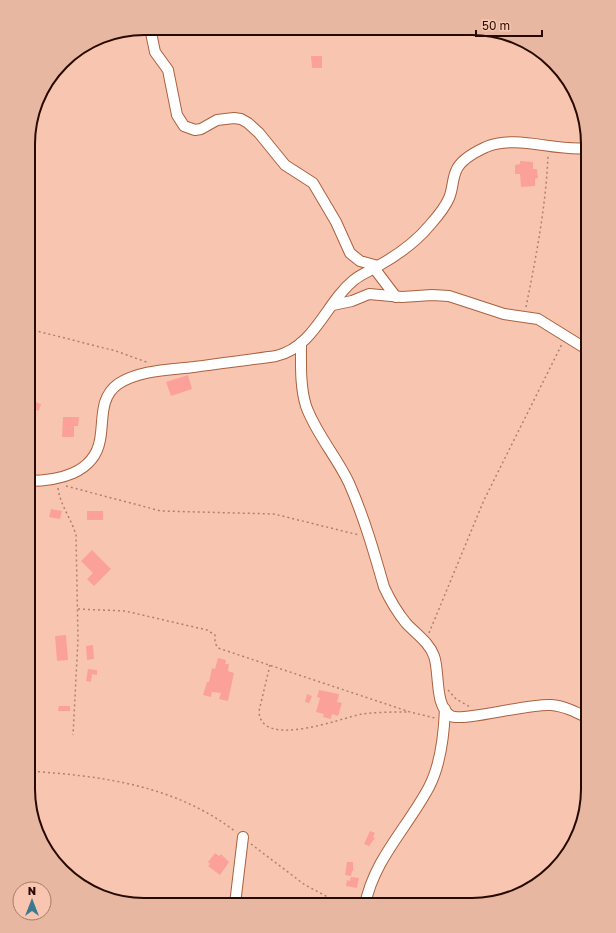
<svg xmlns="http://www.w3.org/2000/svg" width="616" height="933" font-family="'Golos Text',sans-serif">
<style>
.building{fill:#fba19a}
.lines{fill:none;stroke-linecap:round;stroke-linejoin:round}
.minor-casing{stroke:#ab613f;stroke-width:12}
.path{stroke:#ac8170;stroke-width:1.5;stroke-dasharray:2 3;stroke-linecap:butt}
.minor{stroke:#fff;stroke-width:10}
.rim{fill:none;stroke:#270a00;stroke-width:2}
</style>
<rect width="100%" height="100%" fill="#f8c6b0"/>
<!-- building -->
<g class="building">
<polygon points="311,56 322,56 322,68 312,68"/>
<polygon points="520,161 533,162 533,169 537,169 538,178 535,179 535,186 521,187 520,174 515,174 515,165 520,164"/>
<polygon points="588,196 588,209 584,208"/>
<polygon points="188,375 192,389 171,396 166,382"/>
<polygon points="30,400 41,404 39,411 29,407"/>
<polygon points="585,402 588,402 588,423 583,422"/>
<polygon points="63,417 79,417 78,426 74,426 74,437 62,437"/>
<polygon points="51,509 62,511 60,519 49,517"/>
<rect x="87" y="511" width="16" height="9"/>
<polygon points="92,550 111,569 94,586 87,579 93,573 81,561"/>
<polygon points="66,635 68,660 57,661 55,636"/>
<polygon points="93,645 94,659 87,660 86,646"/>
<polygon points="218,658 226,660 225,664 229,664 228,671 234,673 228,701 219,699 221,693 212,692 211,697 203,695 207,682 209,682 212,668 215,669"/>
<polygon points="88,669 97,670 97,675 92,674 91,682 86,681"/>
<polygon points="319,690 339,694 337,702 342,703 338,716 332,714 331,719 323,717 324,714 316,712 320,698 317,697"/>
<polygon points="307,694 312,696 309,703 305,702"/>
<polygon points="59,706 70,706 70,711 58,711"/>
<polygon points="370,831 375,833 373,837 375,838 369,846 364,844"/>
<polygon points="215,853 219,856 221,854 229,862 220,875 208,866 210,864 208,862"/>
<polygon points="347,862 353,862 353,871 352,871 351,876 345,875"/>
<polygon points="351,877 359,878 357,888 346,886 347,880 350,881"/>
</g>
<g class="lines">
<defs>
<g id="minor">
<polyline points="150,28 155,52 168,70 177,115 184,126 195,130 201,129 217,120 234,118 241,119 248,123 259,133 285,165 313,183 336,222 350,253 360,261 378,266"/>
<polyline points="374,268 396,297"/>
<polyline points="333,305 352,301 369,294 402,297 432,295 449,296 504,314 538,319 588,350"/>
<path d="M 301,343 C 301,364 300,387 306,406 C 316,434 337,457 349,483 C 364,517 374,552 384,587 C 390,600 397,612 406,623 C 416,634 429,642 434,656 C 440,672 434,706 451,716 C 462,722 530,703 551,705 C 564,706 576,712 588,718"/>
<path d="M 28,481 C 57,481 94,474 100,440 C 104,419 99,398 118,384 C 140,370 169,370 194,367 C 222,363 249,360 276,356 C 315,347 326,302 354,280 C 361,274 370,271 378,266 C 398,255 415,243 430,225 C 437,217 445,208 449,198 C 453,189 452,180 456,171 C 460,160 475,152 486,147 C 518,134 554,152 588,148"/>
<polyline points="235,904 243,837"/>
<path d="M 365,905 C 374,859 408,827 429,787 C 441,764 444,735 445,709"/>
</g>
</defs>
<!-- minor casing -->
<use href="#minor" class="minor-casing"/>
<!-- path -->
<g class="path">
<path d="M 526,307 C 536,257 546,206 548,155"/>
<polyline points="29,329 116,351 149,363"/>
<polyline points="66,486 161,511 274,514 359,535"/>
<path d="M 58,488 C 60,505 71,518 76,535 L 78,639 L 73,735"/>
<polyline points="78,609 125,611 207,630 215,635 215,643 218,648 410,712 435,718"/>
<polyline points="429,633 484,500 562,344"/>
<path d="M 270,665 L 259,711 C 260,750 341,718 362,714 C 377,712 393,712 408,712"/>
<polyline points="448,690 456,699 470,707"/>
<path d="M 28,771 C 102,776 175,785 236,832"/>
<polyline points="251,844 305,885 343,905"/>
</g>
<!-- minor -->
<use href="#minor" class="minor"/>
</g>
<!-- crop -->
<path d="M0 0H616V933H0ZM144 35H472A109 109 0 0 1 581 144V789A109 109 0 0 1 472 898H144A109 109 0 0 1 35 789V144A109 109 0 0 1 144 35Z" fill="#e7b7a2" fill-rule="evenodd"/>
<path class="rim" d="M144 35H472A109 109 0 0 1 581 144V789A109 109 0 0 1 472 898H144A109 109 0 0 1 35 789V144A109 109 0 0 1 144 35Z"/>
<!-- north arrow -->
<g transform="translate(32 901)"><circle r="19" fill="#f8c6b0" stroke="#a47b6a"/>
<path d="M0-3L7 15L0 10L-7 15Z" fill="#3c7990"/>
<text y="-6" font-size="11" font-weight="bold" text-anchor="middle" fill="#270a00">N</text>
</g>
<!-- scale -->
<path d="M476 30v6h66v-6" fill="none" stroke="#270a00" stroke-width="2"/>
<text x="482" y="30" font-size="12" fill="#270a00" stroke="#f8c6b0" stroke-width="3" paint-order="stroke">50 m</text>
</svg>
